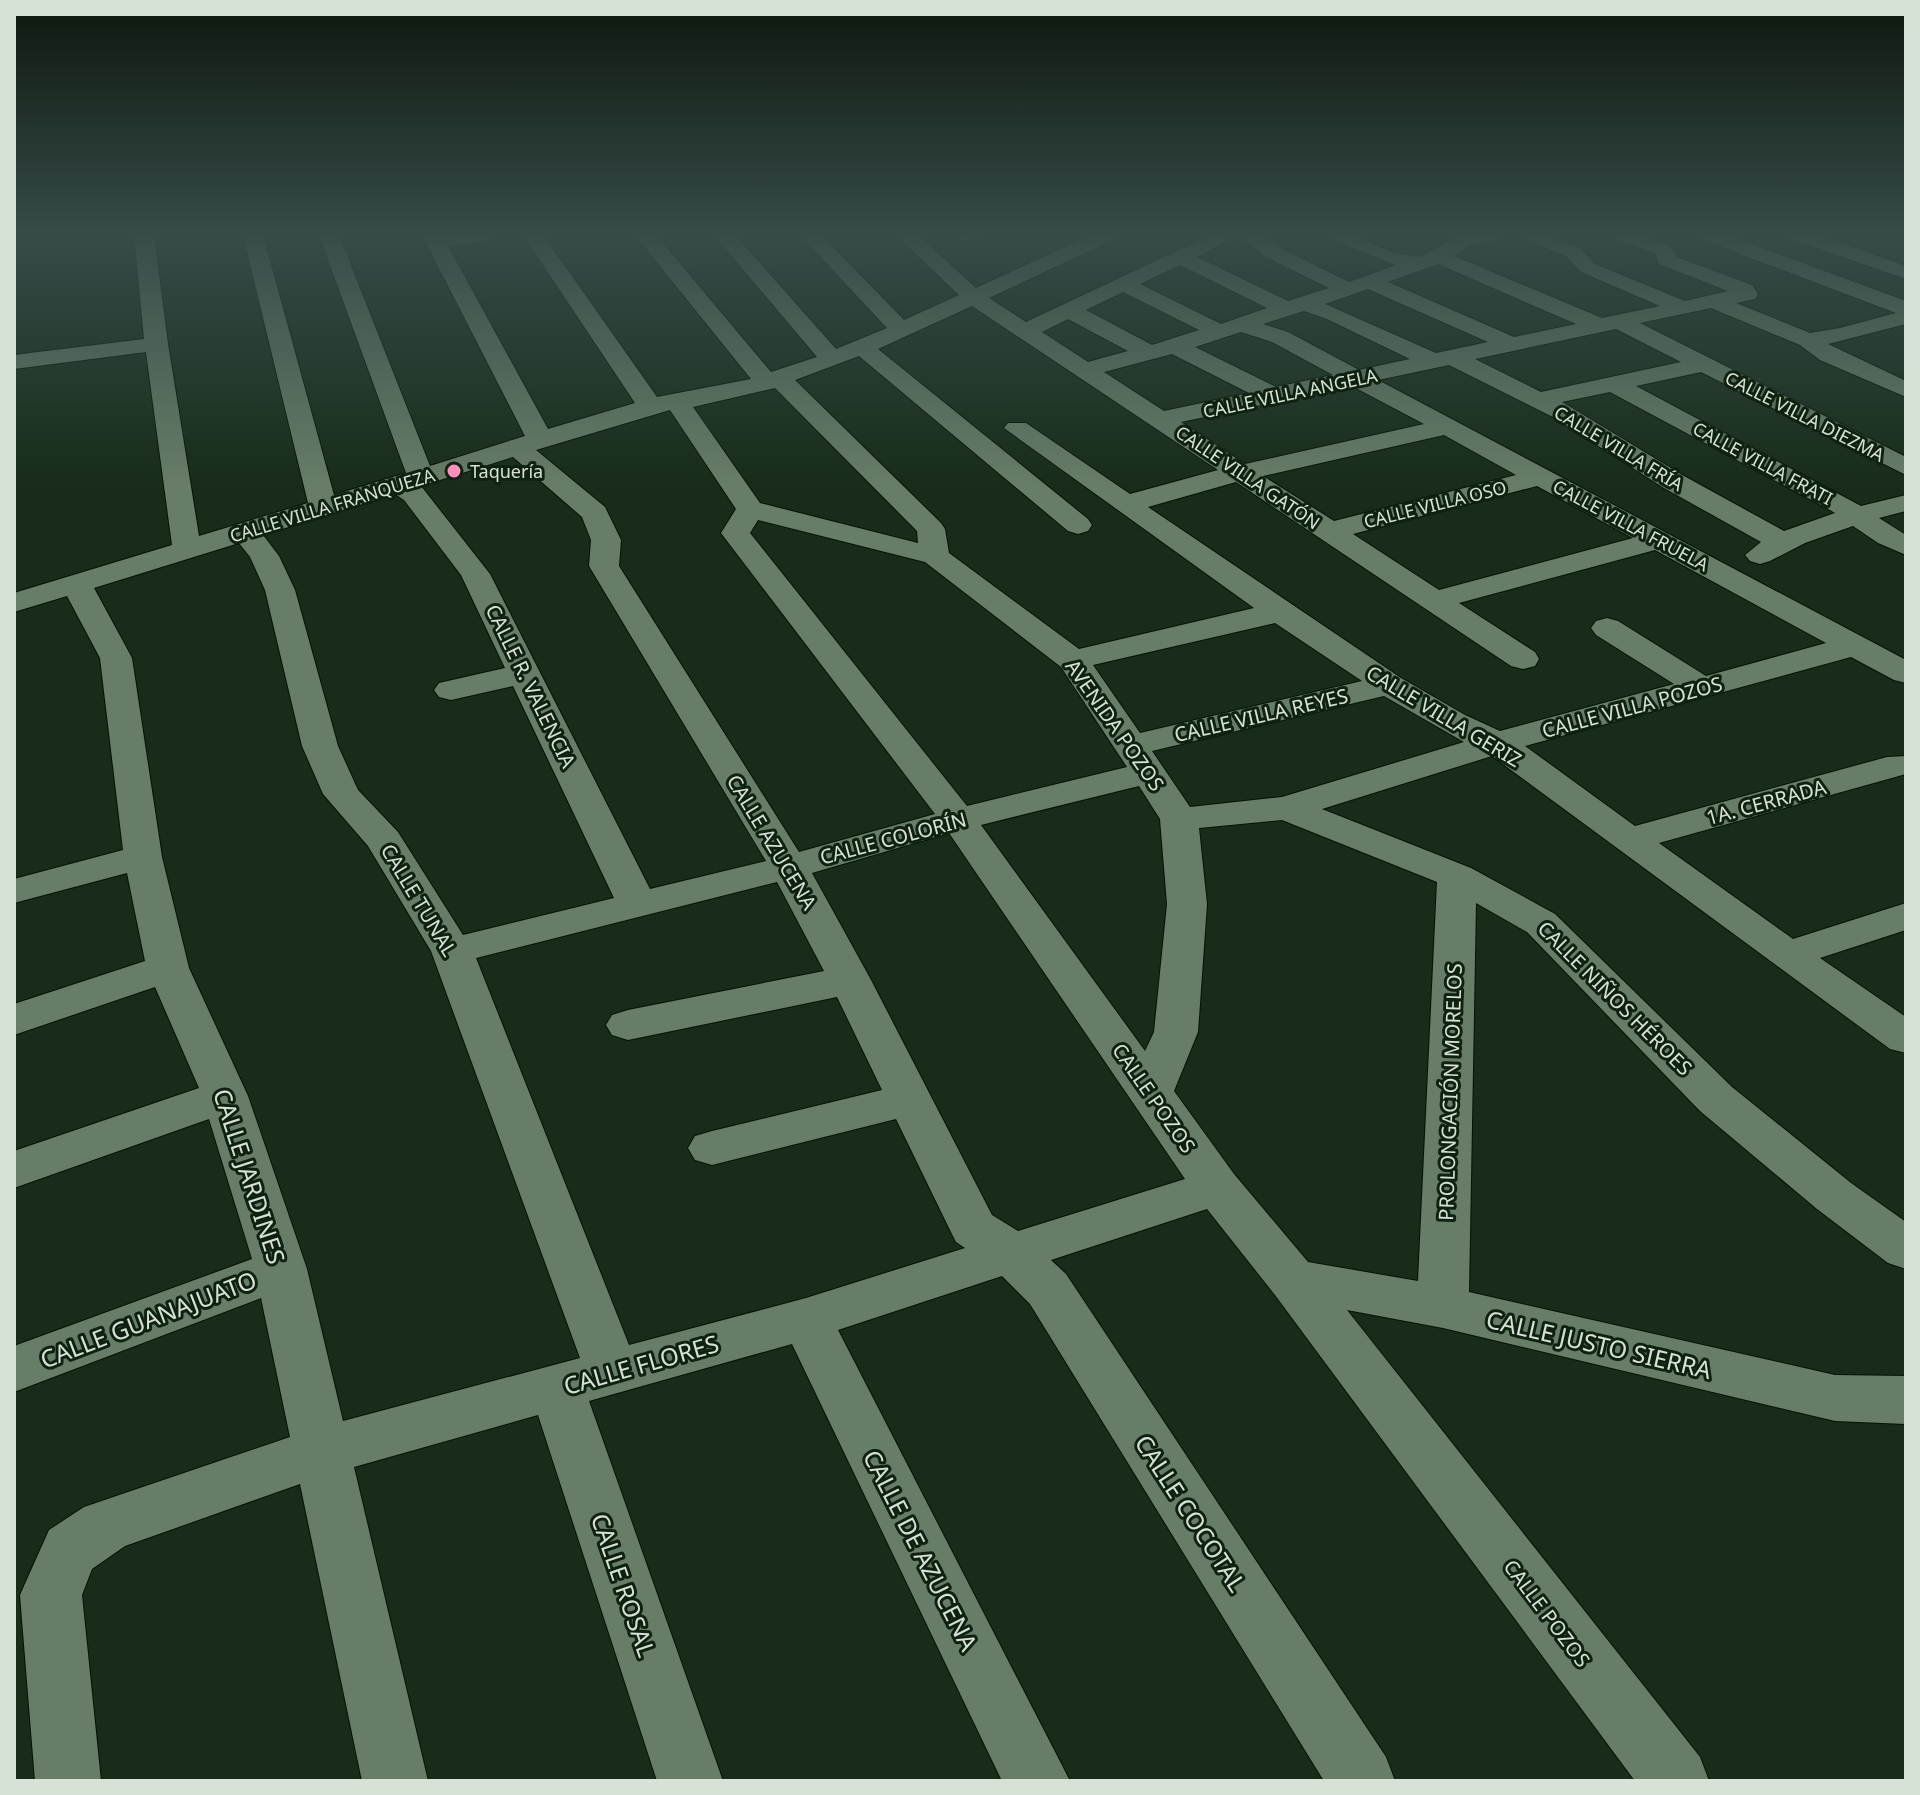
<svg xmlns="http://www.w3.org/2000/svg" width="1920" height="1795" font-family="'Noto Sans',sans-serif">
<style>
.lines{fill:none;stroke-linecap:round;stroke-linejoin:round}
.minor-casing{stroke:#031404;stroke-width:2}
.minor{fill:#677d67;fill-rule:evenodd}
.poi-dot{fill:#fe8ebc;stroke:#0f2210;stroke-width:3}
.labels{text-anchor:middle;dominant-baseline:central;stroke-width:6;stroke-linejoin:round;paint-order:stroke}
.far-street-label{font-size:18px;fill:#d6e2d5;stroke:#0f2210}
.far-poi-label{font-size:18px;fill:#d6e2d5;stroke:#0f2210;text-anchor:start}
.street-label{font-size:20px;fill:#d6e2d5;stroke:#0f2210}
.near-street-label{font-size:24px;fill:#d6e2d5;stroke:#0f2210}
</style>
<rect width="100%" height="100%" fill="#182c19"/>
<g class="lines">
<defs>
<g id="minor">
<path d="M 134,235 L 154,235 L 168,344 L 199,536 L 308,503 L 243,235 L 263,235 L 334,495 L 406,473 L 319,235 L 339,235 L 430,466 L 525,436 L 422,235 L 499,235 L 489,241 L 448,246 L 548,429 L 635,403 L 523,235 L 543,235 L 657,397 L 751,379 L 635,235 L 656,235 L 771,372 L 817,357 L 714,235 L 735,235 L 836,349 L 887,328 L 800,235 L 821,235 L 904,320 L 959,295 L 896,235 L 918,235 L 976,288 L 1091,235 L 1118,235 L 1115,239 L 989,298 L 1026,322 L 1211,235 L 1261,235 L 1277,243 L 1280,248 L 1349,282 L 1396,265 L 1329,239 L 1326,235 L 1353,235 L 1394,253 L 1420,257 L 1456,237 L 1506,235 L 1503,239 L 1469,246 L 1454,256 L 1602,318 L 1660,306 L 1581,272 L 1566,256 L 1524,239 L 1521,235 L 1549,235 L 1580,248 L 1595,264 L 1685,301 L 1728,291 L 1659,264 L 1656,254 L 1616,239 L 1613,235 L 1642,235 L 1670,246 L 1677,257 L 1752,285 L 1758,294 L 1755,299 L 1736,303 L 1810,333 L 1840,328 L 1896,313 L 1701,239 L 1698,235 L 1727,235 L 1906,301 L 1906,324 L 1828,344 L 1906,381 L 1906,397 L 1820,360 L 1800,345 L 1711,308 L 1640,323 L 1906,457 L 1906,475 L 1701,372 L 1636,386 L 1861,506 L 1906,495 L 1906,511 L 1879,518 L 1906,535 L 1906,555 L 1878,543 L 1853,526 L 1805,543 L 1770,561 L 1760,564 L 1750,561 L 1745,555 L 1761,542 L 1664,488 L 1553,417 L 1449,365 L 1378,380 L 1906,660 L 1906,683 L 1894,680 L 1851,657 L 1525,746 L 1635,826 L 1887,757 L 1906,756 L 1906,774 L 1659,843 L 1793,939 L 1906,903 L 1906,930 L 1820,958 L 1906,1017 L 1906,1053 L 1890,1049 L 1492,756 L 1322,809 L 1471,868 L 1555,914 L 1732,1087 L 1851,1183 L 1906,1222 L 1906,1269 L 1888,1263 L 1817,1209 L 1700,1111 L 1527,932 L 1476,903 L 1469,1292 L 1835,1375 L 1906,1376 L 1906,1424 L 1835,1421 L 1443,1328 L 1347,1310 L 1700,1757 L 1709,1781 L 1635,1781 L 1275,1295 L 1207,1209 L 1051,1260 L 1066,1274 L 1386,1757 L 1395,1781 L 1324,1781 L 1030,1304 L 1002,1276 L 838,1330 L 1070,1781 L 1002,1781 L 792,1344 L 589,1401 L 723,1781 L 657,1781 L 538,1415 L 354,1467 L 428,1781 L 362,1781 L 300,1484 L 125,1546 L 92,1569 L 82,1595 L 101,1781 L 35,1781 L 20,1595 L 49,1530 L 84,1507 L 290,1437 L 261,1298 L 14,1392 L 14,1346 L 252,1259 L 209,1119 L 14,1188 L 14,1151 L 199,1088 L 155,987 L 14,1035 L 14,1004 L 145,961 L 127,873 L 14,903 L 14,879 L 123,850 L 100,658 L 67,596 L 14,612 L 14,593 L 172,545 L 146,352 L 14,369 L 14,355 L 144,339 ZM 1236,236 L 1259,250 L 1262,255 L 1329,288 L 1288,301 L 1197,257 ZM 1438,264 L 1576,324 L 1514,337 L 1388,282 ZM 1180,265 L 1267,308 L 1221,324 L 1140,284 ZM 1368,289 L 1488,342 L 1436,353 L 1325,304 ZM 1123,292 L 1199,330 L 1152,345 L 1086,310 ZM 972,306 L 1218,470 L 1130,494 L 1026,423 L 1008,423 L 1004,428 L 1254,608 L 1079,649 L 949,553 L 945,529 L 941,523 L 795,380 L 859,356 L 1068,531 L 1078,534 L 1088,531 L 1092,525 L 1088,519 L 878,349 ZM 1304,311 L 1327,319 L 1410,359 L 1359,370 L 1288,332 L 1263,324 ZM 1068,319 L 1128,351 L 1088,362 L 1042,332 ZM 1616,329 L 1681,362 L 1541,392 L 1475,359 ZM 1241,332 L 1272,342 L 1333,375 L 1276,387 L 1195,347 ZM 1172,354 L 1249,393 L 1164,411 L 1104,372 ZM 1352,386 L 1424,424 L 1245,464 L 1181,422 ZM 775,388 L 917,531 L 918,543 L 760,503 L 693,407 ZM 1610,392 L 1830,510 L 1835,513 L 1784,531 L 1684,476 L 1562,402 ZM 670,410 L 736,509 L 721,533 L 935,814 L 799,852 L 619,566 L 621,540 L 605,507 L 536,450 ZM 1444,435 L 1516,475 L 1334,521 L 1263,476 ZM 513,457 L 582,517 L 591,540 L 589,566 L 766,861 L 650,889 L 490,574 L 421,486 ZM 1236,482 L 1511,666 L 1523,669 L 1535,666 L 1539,659 L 1535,652 L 1459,603 L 1655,550 L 1826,643 L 1706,676 L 1618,621 L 1607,618 L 1596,621 L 1591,628 L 1596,635 L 1674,684 L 1500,731 L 1465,715 L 1401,678 L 1148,507 ZM 1537,486 L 1633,538 L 1439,590 L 1353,534 ZM 395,494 L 404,500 L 461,575 L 505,668 L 439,683 L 434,690 L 439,697 L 451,700 L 513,686 L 614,898 L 463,935 L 398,832 L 358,790 L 338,746 L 295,590 L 279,556 L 263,535 ZM 758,520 L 925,562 L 1061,667 L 1127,767 L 967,806 L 750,533 ZM 239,543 L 250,557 L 265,590 L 302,746 L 323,794 L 368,846 L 431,951 L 580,1358 L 343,1421 L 307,1269 L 248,1096 L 189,968 L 162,857 L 132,658 L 94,588 ZM 1275,623 L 1362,681 L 1140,733 L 1093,665 ZM 1384,696 L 1464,742 L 1282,797 L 1190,807 L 1152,751 ZM 1139,786 L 1160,819 L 1167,904 L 1154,1032 L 1145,1051 L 981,825 ZM 1282,820 L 1437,882 L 1418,1281 L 1308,1262 L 1234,1174 L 1174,1091 L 1198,1032 L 1207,904 L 1199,828 ZM 949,833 L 1185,1179 L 1018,1231 L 992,1215 L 871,980 L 812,873 ZM 777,882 L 824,971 L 628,1010 L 612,1015 L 606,1025 L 612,1035 L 628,1040 L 837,997 L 882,1090 L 712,1131 L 695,1136 L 688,1148 L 695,1160 L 712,1165 L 896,1119 L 949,1228 L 956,1242 L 965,1248 L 806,1298 L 629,1345 L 476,958 Z"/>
<polygon points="958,235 982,235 979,239 960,240"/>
<polygon points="1788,235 1818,235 1906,266 1906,279 1791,239"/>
</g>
</defs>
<!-- minor casing -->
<use href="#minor" class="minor-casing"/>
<!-- minor -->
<use href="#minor" class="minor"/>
</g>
<!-- sky -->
<linearGradient id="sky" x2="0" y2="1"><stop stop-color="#0d180e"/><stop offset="0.48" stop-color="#374b49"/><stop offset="1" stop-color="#374b49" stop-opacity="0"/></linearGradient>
<rect width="1920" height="486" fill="url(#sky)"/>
<!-- markers -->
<circle class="poi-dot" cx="454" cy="471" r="8"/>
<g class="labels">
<!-- far-street labels -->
<g class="far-street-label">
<text transform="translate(1290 393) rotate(-12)">CALLE VILLA ANGELA</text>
<text transform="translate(1805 416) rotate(27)">CALLE VILLA DIEZMA</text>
<text transform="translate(1619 448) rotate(31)">CALLE VILLA FRÍA</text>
<text transform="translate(1763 463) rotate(28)">CALLE VILLA FRATI</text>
<text transform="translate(1248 477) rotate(34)">CALLE VILLA GATÓN</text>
<text transform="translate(1435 504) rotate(-14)">CALLE VILLA OSO</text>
<text transform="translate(332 505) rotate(-17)">CALLE VILLA FRANQUEZA</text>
<text transform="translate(1631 525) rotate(28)">CALLE VILLA FRUELA</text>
</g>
<!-- far-poi labels -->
<g class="far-poi-label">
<text x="470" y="471">Taquería</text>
</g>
<!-- street labels -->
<g class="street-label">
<text transform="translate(531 686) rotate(64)">CALLE R. VALENCIA</text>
<text transform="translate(1632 707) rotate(-15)">CALLE VILLA POZOS</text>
<text transform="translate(1261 715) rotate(-13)">CALLE VILLA REYES</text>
<text transform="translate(1444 716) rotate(31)">CALLE VILLA GERIZ</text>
<text transform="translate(1115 725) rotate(55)">AVENIDA POZOS</text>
<text transform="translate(1766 802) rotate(-15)">1A. CERRADA</text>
<text transform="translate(893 838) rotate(-15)">CALLE COLORÍN</text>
<text transform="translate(772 842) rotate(59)">CALLE AZUCENA</text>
<text transform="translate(419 900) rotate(59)">CALLE TUNAL</text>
<text transform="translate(1615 998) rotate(45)">CALLE NIÑOS HÉROES</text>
<text transform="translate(1450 1092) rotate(-88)">PROLONGACIÓN MORELOS</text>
<text transform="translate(1154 1098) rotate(55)">CALLE POZOS</text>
<text transform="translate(1547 1613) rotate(53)">CALLE POZOS</text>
</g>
<!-- near-street labels -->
<g class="near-street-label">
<text transform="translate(250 1176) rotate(72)">CALLE JARDINES</text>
<text transform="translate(148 1319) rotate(-21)">CALLE GUANAJUATO</text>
<text transform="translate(1599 1344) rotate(13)">CALLE JUSTO SIERRA</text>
<text transform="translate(641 1364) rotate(-16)">CALLE FLORES</text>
<text transform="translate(1191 1513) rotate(57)">CALLE COCOTAL</text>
<text transform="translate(921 1550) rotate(63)">CALLE DE AZUCENA</text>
<text transform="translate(624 1585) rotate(71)">CALLE ROSAL</text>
</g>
</g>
<!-- border -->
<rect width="1920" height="1795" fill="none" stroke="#d6e2d5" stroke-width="32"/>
</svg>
